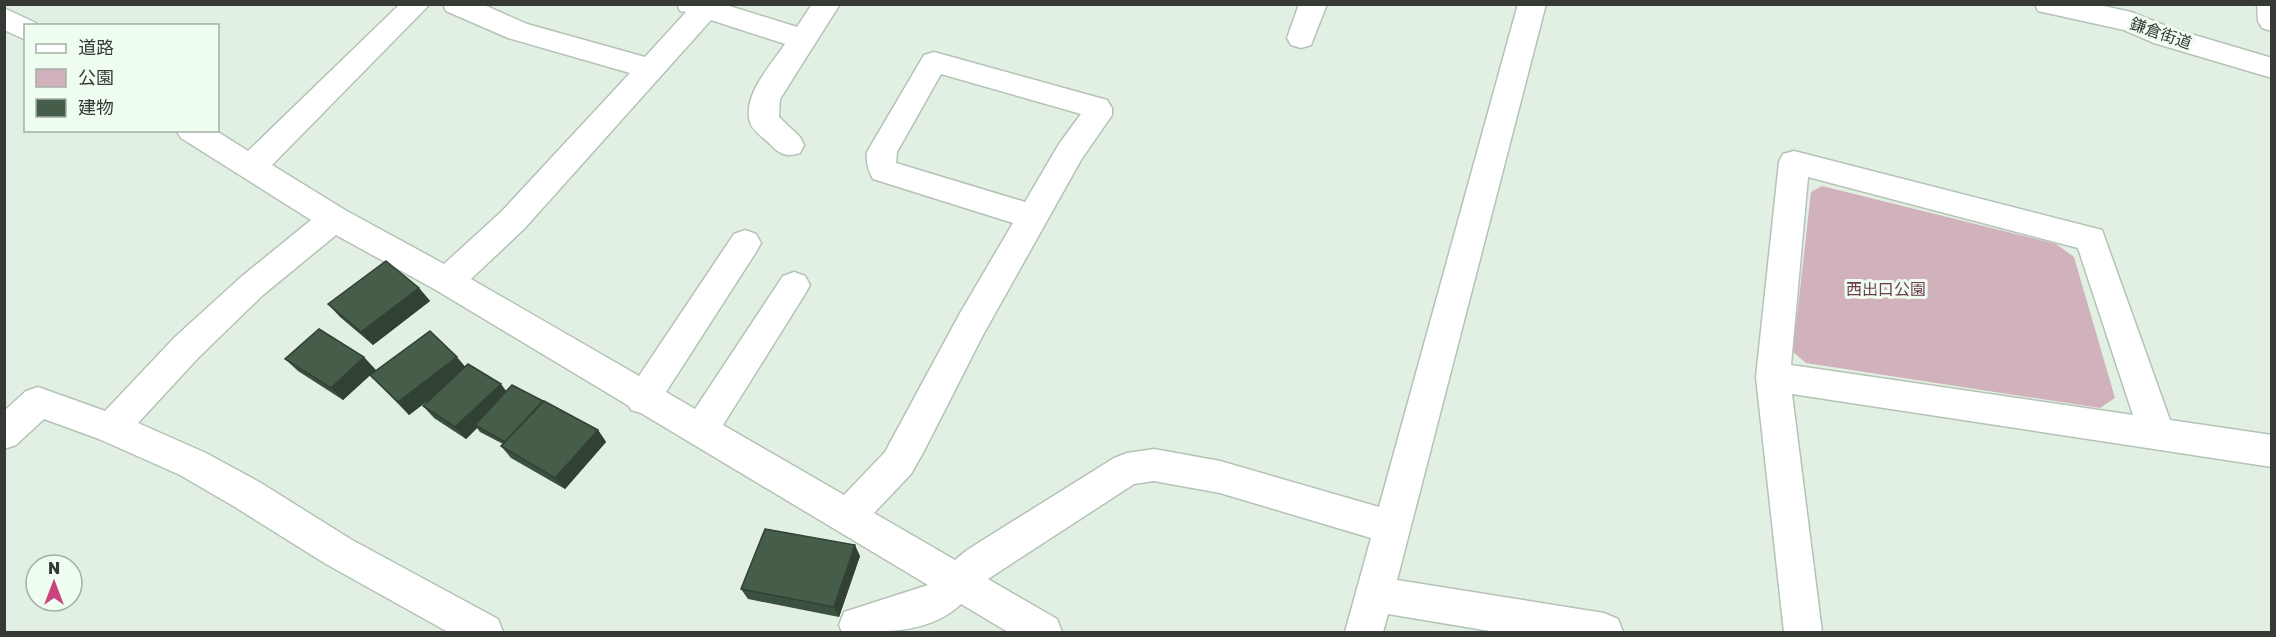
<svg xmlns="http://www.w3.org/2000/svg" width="2276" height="637" font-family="'Golos Text','Noto Sans JP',sans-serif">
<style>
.green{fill:#d1b2bc}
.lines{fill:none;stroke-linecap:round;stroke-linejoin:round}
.minor-casing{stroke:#b5c2b6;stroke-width:3}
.minor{fill:#fff;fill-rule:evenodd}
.wall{fill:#3c503f}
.shaded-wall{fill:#314133}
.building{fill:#465d49;stroke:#314133;stroke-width:1.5}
.labels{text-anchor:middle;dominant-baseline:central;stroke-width:6;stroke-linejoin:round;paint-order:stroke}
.street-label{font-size:16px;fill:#353a35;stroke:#effdf0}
.park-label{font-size:16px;fill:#6d3b4e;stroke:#effdf0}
</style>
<rect width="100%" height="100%" fill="#e2f0e3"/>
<!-- green -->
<polygon class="green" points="1822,186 2056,244 2074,257 2115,398 2100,408 1806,363 1793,352 1811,192"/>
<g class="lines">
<defs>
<g id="minor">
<path d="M 400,4 L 430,4 L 272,165 L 345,210 L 444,264 L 502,211 L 630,73 L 508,38 L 446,11 L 443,4 L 482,4 L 527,24 L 645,57 L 686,12 L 680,11 L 677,4 L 723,4 L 797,27 L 812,4 L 840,4 L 780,99 L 779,117 L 800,137 L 804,145 L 800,153 C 785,158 778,153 768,142 C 762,137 752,130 750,122 C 742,95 772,64 785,44 L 711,20 L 524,229 L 471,279 L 639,376 L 734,234 L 745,230 L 756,234 L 761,243 L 756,252 L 666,392 L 695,409 L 783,276 L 794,272 L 805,276 L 810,285 L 805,294 L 723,425 L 844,495 L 885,452 L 959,315 L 1013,223 L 873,179 C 868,169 866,163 867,152 L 924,55 L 934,52 L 1107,100 L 1112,108 L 1112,115 L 1081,160 L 983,335 L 924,451 L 911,474 L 874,513 L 955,560 L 967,550 L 1114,458 L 1127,453 L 1154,449 L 1220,461 L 1379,507 L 1518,4 L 1546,4 L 1397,580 L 1604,613 L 1618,619 L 1623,632 L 1496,632 L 1388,614 L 1383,632 L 1345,632 L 1371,538 L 1220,493 L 1154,481 L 1134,484 L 988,579 L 1057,619 L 1062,632 L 1008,632 L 961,604 C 930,634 882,632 842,632 L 839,625 L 844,612 L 928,585 L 641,413 L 631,410 L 629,406 L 436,290 L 336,235 L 263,295 L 199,357 L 138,423 L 206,453 L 261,483 L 352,540 L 498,619 L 503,632 L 448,632 L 326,564 L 235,507 L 180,475 L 99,439 L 44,419 L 16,445 L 4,449 L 4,411 L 26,391 L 38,387 L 105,411 L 175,337 L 241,277 L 311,220 L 181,138 L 176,130 L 215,130 L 248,151 ZM 941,74 L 1081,114 L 1059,144 L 1025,202 L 896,163 L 897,152 Z"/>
<polygon points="1299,4 1327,4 1311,45 1301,48 1291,45 1287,38"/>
<polygon points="2035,4 2095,4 2131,12 2174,29 2272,58 2272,78 2154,43 2124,30 2038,11"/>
<polygon points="2257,4 2272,4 2272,31 2262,28 2258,21"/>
<polygon points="4,8 36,23 37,26 26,26 26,40 4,30"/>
<path d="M 1794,151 L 2102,230 L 2170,420 L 2272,435 L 2272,467 L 1792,394 L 1822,632 L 1784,632 L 1756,377 L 1779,162 L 1783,154 ZM 1808,177 L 2078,248 L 2133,415 L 1791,365 Z"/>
</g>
</defs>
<!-- minor casing -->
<use href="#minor" class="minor-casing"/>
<!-- minor -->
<use href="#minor" class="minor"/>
</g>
<!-- wall -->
<g class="wall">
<polygon points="419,288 430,301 373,345 340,317 328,304"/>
<polygon points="285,359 376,370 371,375 465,367 507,392 598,430 606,442 565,489 511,458 501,446 503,444 480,432 477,428 466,439 434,418 423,406 430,399 409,415 370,375 343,400 298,371"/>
<polygon points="860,556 839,617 748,599 741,589"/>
</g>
<!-- shaded-wall -->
<g class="shaded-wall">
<polygon points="419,288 430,301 373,345 361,332"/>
<polygon points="364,357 376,370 343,400 331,388"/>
<polygon points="457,357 468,370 409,415 398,402"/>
<polygon points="501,384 510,396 475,425 477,428 466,439 455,427"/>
<polygon points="598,430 606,442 565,489 555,478"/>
<polygon points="855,545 860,556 839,617 834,607"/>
</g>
<!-- building -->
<g class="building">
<polygon points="386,261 419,288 361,332 328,304"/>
<polygon points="319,329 364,357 331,388 285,359"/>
<polygon points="430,331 457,357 398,402 370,375"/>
<polygon points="468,364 501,384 455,427 423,406"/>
<polygon points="512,385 543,401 505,442 475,425"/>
<polygon points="544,401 598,430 555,478 501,446"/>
<polygon points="765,529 855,545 834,607 741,589"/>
</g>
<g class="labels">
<!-- street labels -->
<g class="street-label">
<text transform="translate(2161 33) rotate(19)">鎌倉街道</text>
</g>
<!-- park labels -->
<g class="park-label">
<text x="1886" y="289">西出口公園</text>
</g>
</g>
<!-- border -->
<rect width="2276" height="637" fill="none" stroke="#353a35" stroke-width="12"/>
<!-- legend -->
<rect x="24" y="24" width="195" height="108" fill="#effdf0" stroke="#a5afa5" stroke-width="1.5"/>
<rect x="36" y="44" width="30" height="9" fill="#ffffff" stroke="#a5afa5" stroke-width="1.5"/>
<text x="78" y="54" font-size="18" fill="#353a35">道路</text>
<rect x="36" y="69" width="30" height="18" fill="#d1b2bc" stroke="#a5afa5" stroke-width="1.5"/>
<text x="78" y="84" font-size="18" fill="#353a35">公園</text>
<rect x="36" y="99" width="30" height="18" fill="#465d49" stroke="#a5afa5" stroke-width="1.5"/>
<text x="78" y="114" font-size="18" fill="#353a35">建物</text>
<!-- north arrow -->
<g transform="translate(54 583)"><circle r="28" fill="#effdf0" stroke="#a5afa5" stroke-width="1.5"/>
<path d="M0-4.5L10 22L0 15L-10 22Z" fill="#ca427e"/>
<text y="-9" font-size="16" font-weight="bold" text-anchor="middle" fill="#353a35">N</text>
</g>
</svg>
